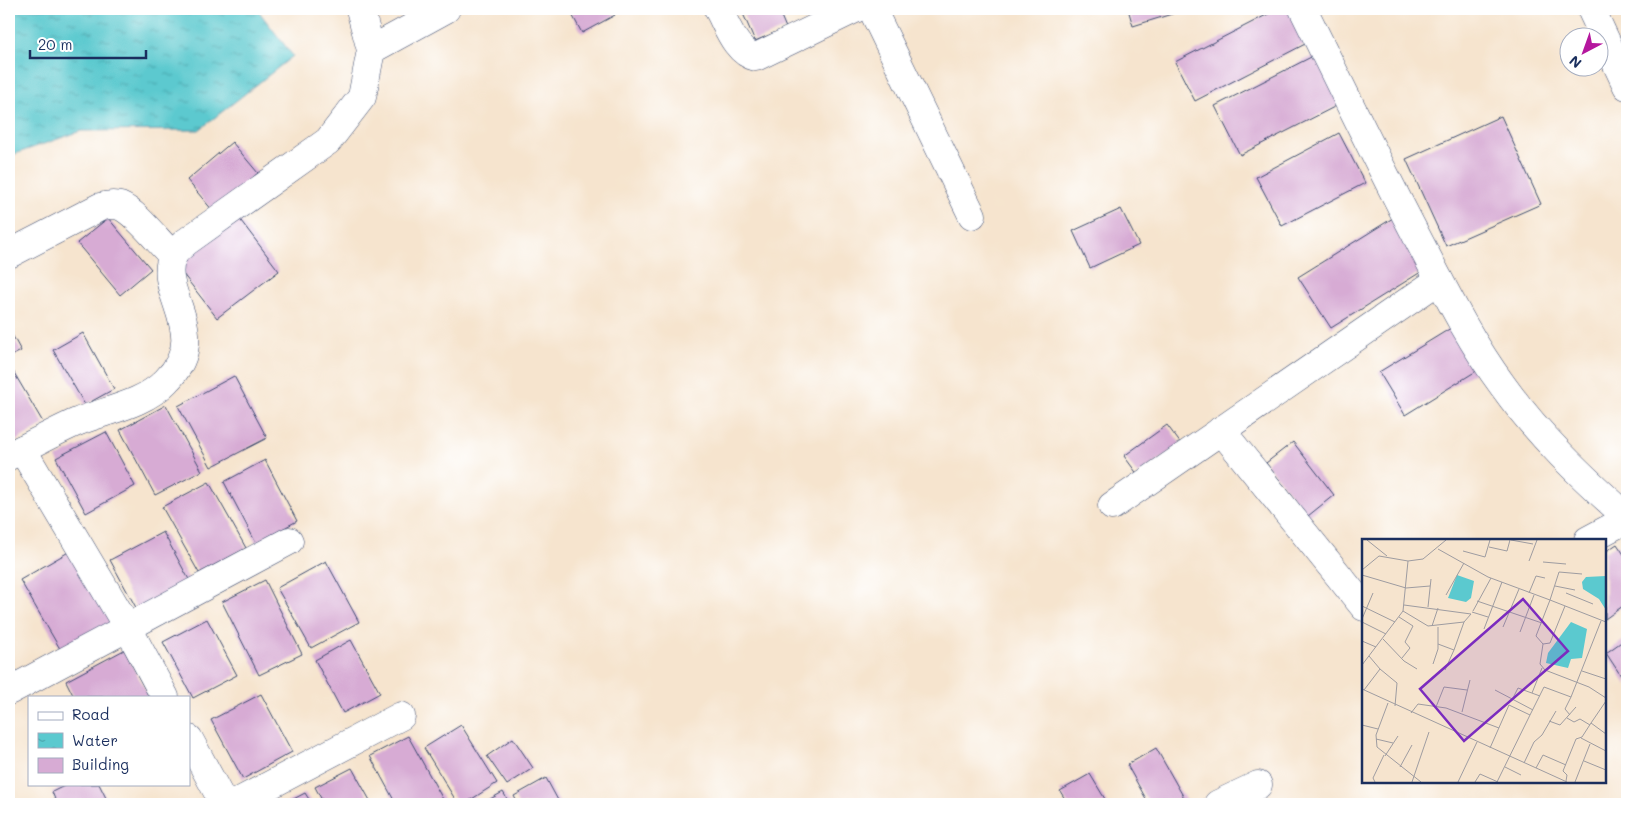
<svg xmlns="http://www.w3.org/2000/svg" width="1636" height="813" font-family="Mali,sans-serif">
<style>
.water{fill:url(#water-ripples);stroke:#3b7c96}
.building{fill:#d7abd4}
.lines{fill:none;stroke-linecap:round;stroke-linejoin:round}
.minor-casing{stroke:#3c4a6f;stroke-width:29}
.minor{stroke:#fff;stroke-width:28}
.inset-road{fill:none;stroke:#9e9ca1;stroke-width:1}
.view{fill:#7b2cbf;fill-opacity:0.15;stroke:#7b2cbf;stroke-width:2.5}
.inset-edge{fill:none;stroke:#1b2f5e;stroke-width:2.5}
</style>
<defs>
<pattern id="water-ripples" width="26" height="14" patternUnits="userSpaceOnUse" patternTransform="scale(1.25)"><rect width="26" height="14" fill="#5bc9cf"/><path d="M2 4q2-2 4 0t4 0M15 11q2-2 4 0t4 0" fill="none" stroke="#4aa4ab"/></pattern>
</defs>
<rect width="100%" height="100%" fill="#fff"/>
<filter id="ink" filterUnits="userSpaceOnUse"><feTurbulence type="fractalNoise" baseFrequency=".02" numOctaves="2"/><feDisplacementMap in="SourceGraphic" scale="10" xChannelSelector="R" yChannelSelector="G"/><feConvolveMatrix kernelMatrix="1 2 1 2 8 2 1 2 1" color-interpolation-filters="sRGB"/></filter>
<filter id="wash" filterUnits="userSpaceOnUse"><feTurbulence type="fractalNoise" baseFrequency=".0096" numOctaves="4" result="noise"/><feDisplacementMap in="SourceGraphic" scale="20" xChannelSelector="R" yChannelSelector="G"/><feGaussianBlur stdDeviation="1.12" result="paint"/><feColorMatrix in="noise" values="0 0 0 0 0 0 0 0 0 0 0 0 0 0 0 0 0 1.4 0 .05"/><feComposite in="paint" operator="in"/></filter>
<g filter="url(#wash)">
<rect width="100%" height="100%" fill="#f6e4ce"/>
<!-- water -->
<polygon class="water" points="9,9 257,9 293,56 199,130 81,131 9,156"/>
<g id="blocks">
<!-- building -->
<g class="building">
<polygon points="569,9 611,9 615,15 582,33"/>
<polygon points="741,9 778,9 786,28 755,41"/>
<polygon points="1128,9 1188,9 1133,26"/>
<polygon points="1278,9 1292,9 1309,42 1195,101 1175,62"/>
<polygon points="1319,53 1344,102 1240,155 1215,106"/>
<polygon points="1501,116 1541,204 1446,246 1406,159"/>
<polygon points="1339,133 1365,183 1282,226 1256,177"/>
<polygon points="232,142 258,173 213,211 187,180"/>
<polygon points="1121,209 1139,245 1090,268 1073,231"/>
<polygon points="238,217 279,271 217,318 176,265"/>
<polygon points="108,218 151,269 120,295 77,243"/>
<polygon points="1393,218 1424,270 1331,328 1298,277"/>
<polygon points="1451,328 1478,370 1405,415 1379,372"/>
<polygon points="9,329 21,351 9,357"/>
<polygon points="83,333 114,389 85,405 53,350"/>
<polygon points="13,371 44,424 9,445 9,374"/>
<polygon points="234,376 267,438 211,467 178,406"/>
<polygon points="166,405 202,471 155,495 120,430"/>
<polygon points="1167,425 1181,444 1138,475 1124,456"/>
<polygon points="106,432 135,486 86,513 56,458"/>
<polygon points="1293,442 1334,495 1308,516 1266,463"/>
<polygon points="265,460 297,521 256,543 224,482"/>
<polygon points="209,482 246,548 199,573 162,507"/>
<polygon points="163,532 192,585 139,613 110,560"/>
<polygon points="1617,544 1627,559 1627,603 1605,619 1605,552"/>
<polygon points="72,550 115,623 63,654 20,580"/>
<polygon points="326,561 359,622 311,648 277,588"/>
<polygon points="265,580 302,654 259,675 222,602"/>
<polygon points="207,619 237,675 193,698 163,642"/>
<polygon points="1627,638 1627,685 1606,653"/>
<polygon points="351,640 380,693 343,713 315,660"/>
<polygon points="124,650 149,697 74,697 66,681"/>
<polygon points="261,694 292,752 243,779 211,720"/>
<polygon points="461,725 497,783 464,804 458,804 424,748"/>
<polygon points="408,736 445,803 442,804 396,804 370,756"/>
<polygon points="513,738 533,768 507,785 487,756"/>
<polygon points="1156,748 1187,803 1185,804 1149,804 1127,765"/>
<polygon points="352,768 372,804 324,804 315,787"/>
<polygon points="1090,774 1108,804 1068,804 1060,791"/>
<polygon points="546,778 560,804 518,804 514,796"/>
<polygon points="68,784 99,784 109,804 57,804 52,792"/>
<polygon points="503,792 510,804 481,804"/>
<polygon points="305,793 312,804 284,804"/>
</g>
</g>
</g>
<g filter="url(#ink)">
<use href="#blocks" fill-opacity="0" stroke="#3c4a6f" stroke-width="1"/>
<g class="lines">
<defs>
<g id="minor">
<path d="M 718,9 C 727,25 736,53 756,57 L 855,9"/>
<polyline points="872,9 972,215"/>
<path d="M 1303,9 C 1341,86 1378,163 1418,239 C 1444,289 1469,340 1503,386 C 1538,435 1582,477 1627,517"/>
<polyline points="1591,9 1627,86"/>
<polyline points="371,50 446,9"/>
<path d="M 9,254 L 100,207 C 107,205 113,204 120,206 C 137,213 159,243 173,256"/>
<polyline points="1221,430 1364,607"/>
<polyline points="22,449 128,628 165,697"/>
<path d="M 9,456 C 31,445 54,432 77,422 C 106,410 143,405 166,381 C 214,334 155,291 173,256 C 175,251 182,246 186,242 L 328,141 L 362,97 L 371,50 L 360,9"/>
<polyline points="1112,506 1439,280"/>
<polyline points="1588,540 1627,519"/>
<polyline points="9,691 289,541"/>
<polyline points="189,739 224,804"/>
<polyline points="234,804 401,716"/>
<polyline points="1218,804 1258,785"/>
</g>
</defs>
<!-- minor casing -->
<use href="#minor" class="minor-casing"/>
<!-- minor -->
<use href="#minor" class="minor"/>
</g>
</g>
<!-- overview -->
<g transform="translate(1362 539)">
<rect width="244" height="244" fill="#f6e4ce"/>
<path d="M 95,36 L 112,42 L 109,59 L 104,63 L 86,59 ZM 244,37 L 244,71 L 237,60 L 221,50 L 220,43 L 224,38 ZM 209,83 L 225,90 L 220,119 L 209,120 L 206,129 L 184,124 L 186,114 Z" fill="#5bc9cf"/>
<path class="inset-road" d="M 5,1 L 25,17M 149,1 L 171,5M 127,8 L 145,12 L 148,1M 76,10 L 126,38 L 188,61 L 174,97 L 181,105 L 178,125 L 183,131 L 227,148 L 244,159M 101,12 L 123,18 L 128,1M 167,22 L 175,1M 181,23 L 204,25M 0,31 L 17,17 L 46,22 L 61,20 L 84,1M 220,35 L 197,33 L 188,61 L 244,83M 0,36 L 44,49 L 68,47M 193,47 L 213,51M 167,54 L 174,37 L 183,39M 204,54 L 231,65M 84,56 L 102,24M 115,62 L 180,84M 42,66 L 109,75 L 102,83 L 92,111 L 76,105M 0,67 L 33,83M 66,68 L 69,40M 41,72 L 66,87 L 102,83M 111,72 L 129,39M 110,73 L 126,78M 37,78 L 51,87 L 43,103 L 48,109 L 40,119M 0,80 L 11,54M 0,83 L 24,95M 70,87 L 76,69M 141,88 L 157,50M 122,90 L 140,43M 158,93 L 172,56M 21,100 L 42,122 L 55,130M 0,102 L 14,108M 181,105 L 188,104 L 203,67M 71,125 L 76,110 L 76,88M 0,126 L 41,72 L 46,22M 18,130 L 35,144 L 33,167M 83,131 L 92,111M 220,132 L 244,140M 0,150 L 205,243M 2,151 L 18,130 L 7,117M 133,151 L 171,171M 170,154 L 180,129M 151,159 L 156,149 L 178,157M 244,162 L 229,184 L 244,195M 26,164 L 14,196 L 15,208 L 59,243M 74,168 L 82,148 L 105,151M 100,173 L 108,141M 49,174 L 56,165 L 84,169 L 137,189M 208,176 L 203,170 L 209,158M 205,179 L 212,183 L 218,180 L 228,186M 187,182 L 198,186 L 214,168M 0,186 L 16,190M 219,199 L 244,212M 14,200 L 31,204M 128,209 L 147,166 L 168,176 L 182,148 L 209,158 L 239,82M 23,217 L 36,197M 222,222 L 244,231M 162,224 L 172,203 L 180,196 L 194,172M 38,228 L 50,206M 143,228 L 159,236M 174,229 L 181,216 L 204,226M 204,242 L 205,236 L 201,232 L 214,200 L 220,198 L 229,184M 13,243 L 11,239 L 22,216M 50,243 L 67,193M 96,243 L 115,203M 113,243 L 118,235 L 136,243M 135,243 L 168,176M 213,243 L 228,205"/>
<path class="view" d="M 161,60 L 206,112 L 102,202 L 58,150 Z"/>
<rect width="244" height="244" class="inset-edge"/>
</g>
<!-- margin -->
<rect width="1636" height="813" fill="none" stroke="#fff" stroke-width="30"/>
<!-- legend -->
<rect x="28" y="696" width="162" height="90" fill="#ffffff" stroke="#a4acbf"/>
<rect x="38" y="712" width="25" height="8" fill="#ffffff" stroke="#a4acbf"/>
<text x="72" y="720" font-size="15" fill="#1b2f5e">Road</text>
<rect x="38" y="733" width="25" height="15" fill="url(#water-ripples)" stroke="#a4acbf"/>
<text x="72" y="746" font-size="15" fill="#1b2f5e">Water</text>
<rect x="38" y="758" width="25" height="15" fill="#d7abd4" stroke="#a4acbf"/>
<text x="72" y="770" font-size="15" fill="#1b2f5e">Building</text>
<!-- north arrow -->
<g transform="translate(1584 52) rotate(221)"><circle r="24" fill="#ffffff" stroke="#a4acbf"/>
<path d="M0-4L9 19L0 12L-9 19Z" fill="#b5179e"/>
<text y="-8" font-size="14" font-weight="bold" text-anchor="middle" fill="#1b2f5e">N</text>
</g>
<!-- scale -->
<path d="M30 50v8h116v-8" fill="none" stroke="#1b2f5e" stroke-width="2.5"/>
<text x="38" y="50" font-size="15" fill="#1b2f5e" stroke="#ffffff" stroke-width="4" paint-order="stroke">20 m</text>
</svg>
